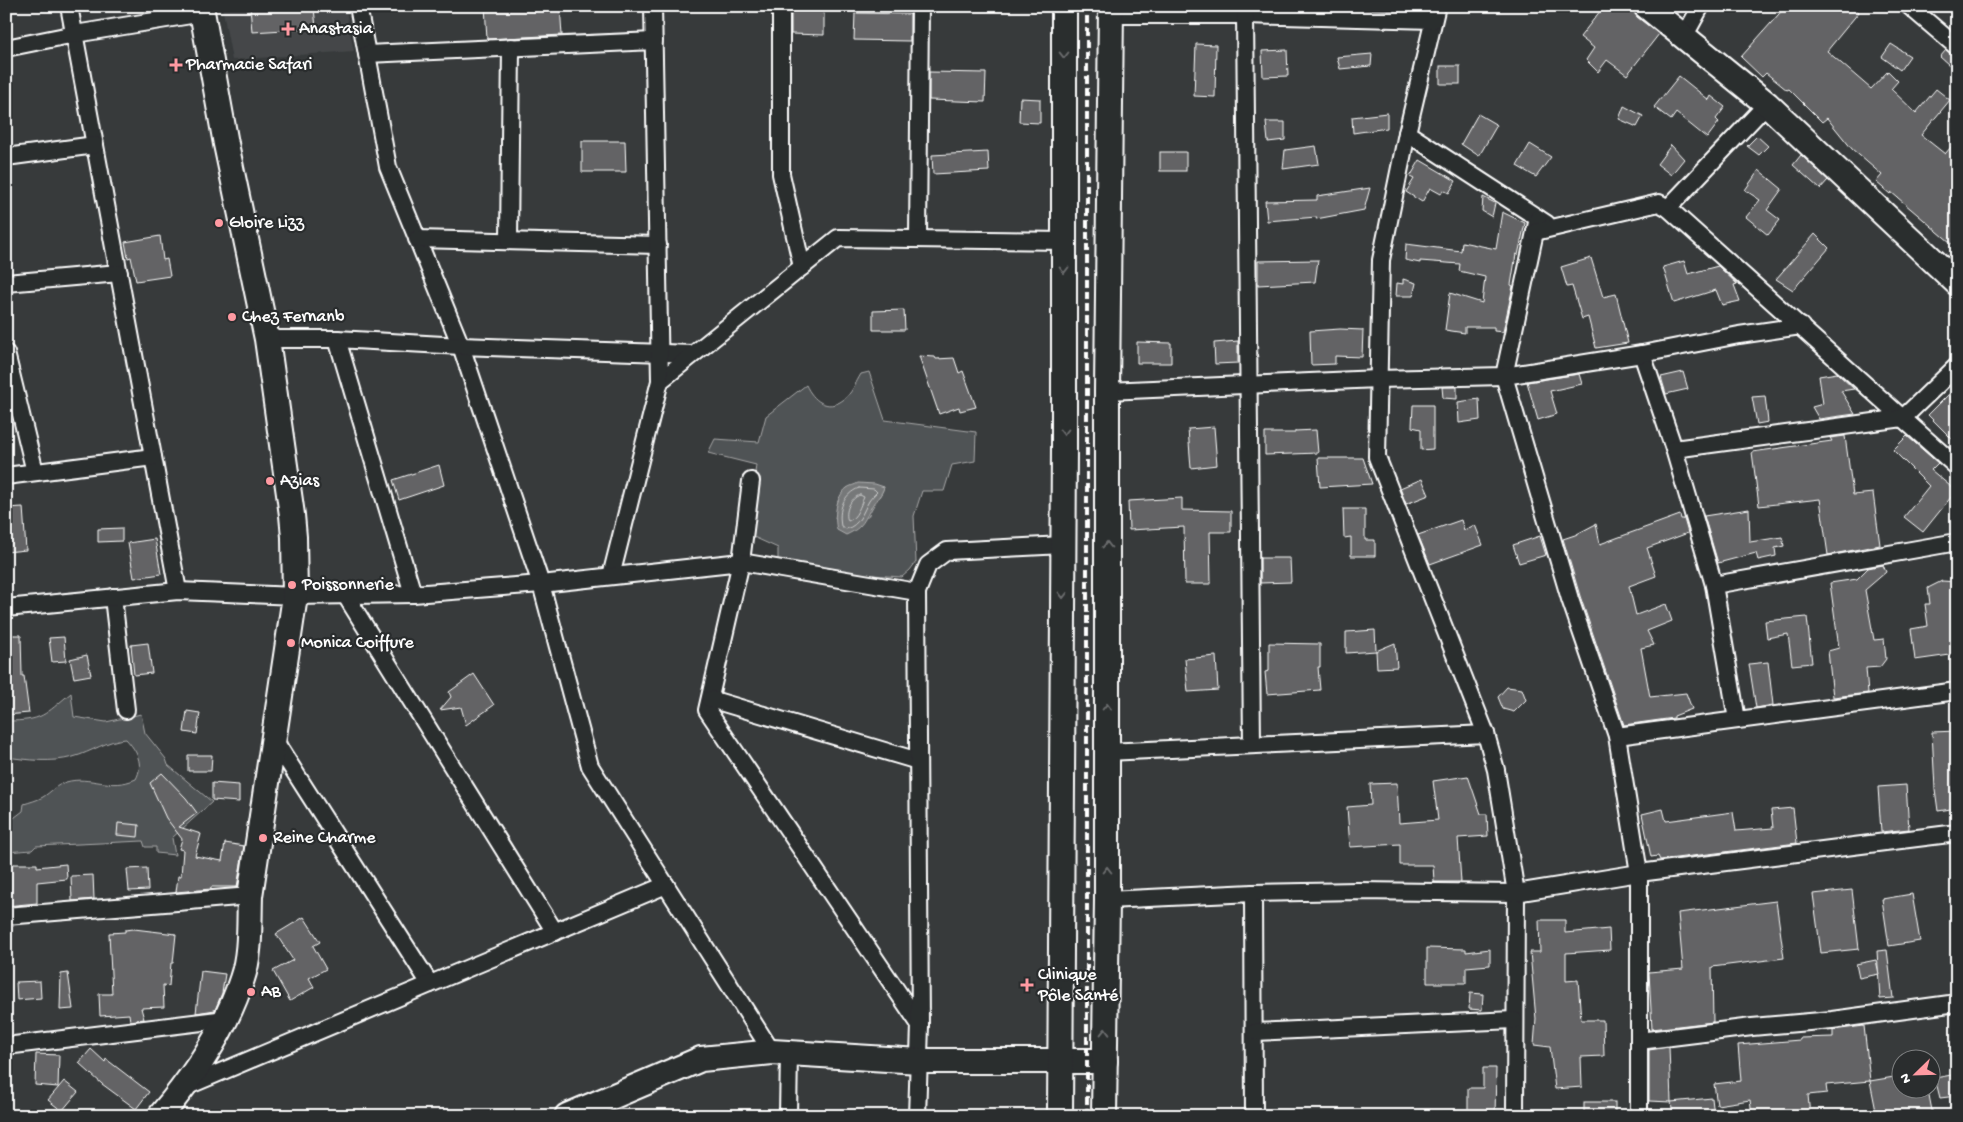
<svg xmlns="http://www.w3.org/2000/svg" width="1963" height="1122" font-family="'Gochi Hand',sans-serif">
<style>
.built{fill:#444748}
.green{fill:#505354;stroke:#a8a9aa;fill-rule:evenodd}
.water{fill:#767879;stroke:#adaeaf}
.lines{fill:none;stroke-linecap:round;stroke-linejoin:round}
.shore{stroke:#c8c9c9;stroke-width:1}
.building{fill:#636465;stroke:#fff}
.street-casing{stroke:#fff;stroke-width:20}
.secondary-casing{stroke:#fff;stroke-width:28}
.street{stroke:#2a2d2e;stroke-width:16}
.secondary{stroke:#2a2d2e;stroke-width:24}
.rail{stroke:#fff;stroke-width:4;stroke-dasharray:8 4;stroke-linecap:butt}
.oneway{stroke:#6a6c6d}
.poi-dot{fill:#ff9aa2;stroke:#2a2d2e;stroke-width:2}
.labels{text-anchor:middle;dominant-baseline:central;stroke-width:4.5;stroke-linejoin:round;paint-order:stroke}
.poi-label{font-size:18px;fill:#fff;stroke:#2a2d2e;text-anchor:start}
</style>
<rect width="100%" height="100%" fill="#373a3b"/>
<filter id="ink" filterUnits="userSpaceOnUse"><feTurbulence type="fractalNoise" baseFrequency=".02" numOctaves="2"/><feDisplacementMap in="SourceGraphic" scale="10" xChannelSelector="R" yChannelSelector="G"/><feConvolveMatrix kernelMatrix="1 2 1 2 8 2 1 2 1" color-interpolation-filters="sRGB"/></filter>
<g filter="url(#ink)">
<!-- built -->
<polygon class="built" points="222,6 345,6 354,51 232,60"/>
<!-- green -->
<g class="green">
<path d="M 869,372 L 885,420 L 976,432 L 975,461 L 952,465 L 944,491 L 922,491 L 914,516 L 916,562 L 910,570 L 902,577 L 827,572 L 778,562 L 778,548 L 747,534 L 756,465 L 708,453 L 715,439 L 759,442 L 766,416 L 806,385 C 813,400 827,412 843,400 C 851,395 856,382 861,374 ZM 884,487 C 881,497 872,505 868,517 L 835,518 L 838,501 L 847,488 Z"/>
<path d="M 71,693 L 74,717 L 106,722 L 141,714 L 145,733 L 166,759 L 168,765 L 212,802 L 172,838 L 175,855 L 156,853 L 156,847 L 145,847 L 143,841 L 36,846 L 32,850 L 6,852 L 6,824 L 23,811 L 24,804 C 30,802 38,800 43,797 C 51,792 56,785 66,782 C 91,775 109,791 136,779 C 144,764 137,751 126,739 C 107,740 92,752 73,757 C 51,763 29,760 6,757 L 6,721 C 43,721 44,715 71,693 Z"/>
</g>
<!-- water -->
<path class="water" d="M 858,483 L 875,484 L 884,487 C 882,495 877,498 873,504 C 864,520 864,527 846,535 L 837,530 C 834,517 835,497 847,488 C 849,486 855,485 858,483 Z"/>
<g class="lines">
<!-- shore -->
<g class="shore">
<path d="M 859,488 L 874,489 L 877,492 C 874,495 871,498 869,501 C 862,513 860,525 846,529 L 841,526 C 838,510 843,494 859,488 Z"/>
<path d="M 860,495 L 864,497 C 860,506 857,518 848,521 C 844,512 850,498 860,495 Z"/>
</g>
</g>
<!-- building -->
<g class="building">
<polygon points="250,6 296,6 297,9 314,8 316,28 252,32"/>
<polygon points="485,6 560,6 562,35 487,39"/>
<polygon points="791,6 824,6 824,35 791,34"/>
<polygon points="1604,6 1633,6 1633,11 1637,17 1659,34 1627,75 1607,60 1598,72 1586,60 1594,48 1580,37"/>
<polygon points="1786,6 1852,6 1859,12 1827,51 1871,89 1888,71 1898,81 1891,89 1916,113 1936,89 1950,100 1921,135 1945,154 1957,140 1957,248 1891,192 1890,194 1876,182 1882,175 1852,149 1827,118 1822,122 1789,89 1787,90 1766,73 1762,77 1741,57"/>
<polygon points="855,13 910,14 910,41 854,40"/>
<polygon points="1196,44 1216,45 1215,97 1194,96"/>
<polygon points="1891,44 1910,56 1900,70 1882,57"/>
<polygon points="1287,50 1288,76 1263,77 1262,51"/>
<polygon points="1946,50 1957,57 1957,72 1940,57"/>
<polygon points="1372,54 1371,66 1340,69 1337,57"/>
<rect x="1440" y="66" width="20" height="18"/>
<polygon points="929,72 986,73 985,102 929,100"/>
<polygon points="1679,76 1709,100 1711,96 1725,107 1716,119 1719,122 1707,138 1676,113 1671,120 1654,107"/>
<polygon points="1020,98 1040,99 1040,123 1019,122"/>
<polygon points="1624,106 1643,116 1637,127 1619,119"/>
<polygon points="1387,113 1387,128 1353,133 1352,117"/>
<polygon points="1478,114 1497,125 1479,156 1461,144"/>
<polygon points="1266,122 1285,122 1285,140 1268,142"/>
<polygon points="1757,136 1768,146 1759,155 1747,146"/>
<polygon points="582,141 625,141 626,172 582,172"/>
<polygon points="1530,144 1551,157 1536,177 1517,166"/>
<polygon points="1671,145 1684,159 1671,175 1657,164"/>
<polygon points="1316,146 1319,164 1283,169 1285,150"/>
<polygon points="988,152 989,171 933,174 932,155"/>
<rect x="1160" y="152" width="26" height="19"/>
<polygon points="1801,155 1828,180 1820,189 1793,165"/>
<polygon points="1420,160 1456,181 1449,193 1443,190 1441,194 1430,188 1422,202 1406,192 1414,179 1410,177"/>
<polygon points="1759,170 1782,189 1767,210 1780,220 1768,235 1746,217 1760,200 1745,190"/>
<polygon points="1370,188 1364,210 1316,219 1317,217 1267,221 1265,201 1317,200 1317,196"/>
<polygon points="1483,197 1495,203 1492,217 1482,211"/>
<polygon points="1502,212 1525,223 1518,255 1516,254 1511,285 1513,286 1503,332 1494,331 1494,327 1465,327 1465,333 1445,330 1450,293 1482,303 1485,277 1459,271 1460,264 1420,261 1420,263 1405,260 1406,244 1461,251 1462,242 1496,249"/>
<polygon points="1815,234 1829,248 1793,290 1776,279"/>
<polygon points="160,236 163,260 167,259 170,276 136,281 131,257 128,258 125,242"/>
<polygon points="1591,258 1603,297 1616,294 1628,343 1596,348 1588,317 1582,319 1572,286 1567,287 1561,267"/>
<polygon points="1318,260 1315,282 1258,285 1258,261"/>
<polygon points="1684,261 1688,274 1718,266 1737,284 1734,285 1740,301 1722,305 1716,290 1674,303 1663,267"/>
<polygon points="1403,279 1416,283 1413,296 1396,296 1397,283 1403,284"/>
<polygon points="904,310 905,330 873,330 873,311"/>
<polygon points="1340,329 1363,330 1362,357 1335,356 1335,364 1311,365 1310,331"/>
<polygon points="1238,341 1238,363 1215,364 1214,343"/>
<polygon points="1137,342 1171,343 1171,363 1137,363"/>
<polygon points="919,356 935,357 936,359 954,358 959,373 963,371 976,407 960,411 959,407 939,414"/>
<polygon points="1683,372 1688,389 1666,394 1661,377"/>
<polygon points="1837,373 1854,389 1841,391 1855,414 1819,419 1812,407 1823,404 1819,376"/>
<polygon points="1579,374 1582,384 1550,391 1557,414 1538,420 1527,382"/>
<polygon points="1957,386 1957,444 1928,415"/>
<polygon points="1442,387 1457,387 1457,399 1443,398"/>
<polygon points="1765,396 1768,422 1757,424 1752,397"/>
<polygon points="1479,399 1480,420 1459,423 1458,402"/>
<polygon points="1413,405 1433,405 1433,449 1421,450 1421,429 1412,427"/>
<polygon points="1214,427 1217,465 1191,468 1188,429"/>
<polygon points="1316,430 1318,453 1265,455 1265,433 1295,433 1295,431"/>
<polygon points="1845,436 1853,495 1873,493 1880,545 1828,555 1820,499 1759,506 1752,452 1832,441 1830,438"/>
<polygon points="1907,436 1938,463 1931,470 1956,491 1923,532 1904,517 1929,486 1893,450"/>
<polygon points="1318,458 1363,458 1372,484 1320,487"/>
<polygon points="439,465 444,485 399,500 393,480"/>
<polygon points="1422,479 1429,495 1406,504 1400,488"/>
<polygon points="1182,498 1182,510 1231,511 1231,532 1210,532 1211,584 1185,584 1184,527 1129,530 1128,501"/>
<polygon points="23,507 26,550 6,552 6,508"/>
<polygon points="1343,509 1365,509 1365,540 1375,540 1375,556 1351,556 1351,537 1344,538"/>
<polygon points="1749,509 1750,542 1782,537 1784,546 1775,548 1776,556 1758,560 1756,553 1718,563 1704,516"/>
<polygon points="1680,515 1681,519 1684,519 1688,533 1647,548 1656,576 1629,586 1636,615 1666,604 1672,621 1647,631 1654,645 1641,648 1650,697 1686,693 1692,709 1674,716 1674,718 1624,725 1580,596 1563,539 1575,535 1596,524 1600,544"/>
<polygon points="1461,520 1464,530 1475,525 1483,545 1430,564 1418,535"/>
<polygon points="122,528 122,541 98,542 98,529"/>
<polygon points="1540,536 1546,555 1519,563 1513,545"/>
<polygon points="155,539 161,574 134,578 128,543"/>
<polygon points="1260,558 1290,558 1291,582 1260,583"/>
<polygon points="1883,565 1886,572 1865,590 1874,640 1884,639 1886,659 1880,667 1866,668 1868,693 1833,697 1828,651 1839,648 1830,583 1857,579 1868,568"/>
<polygon points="1942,581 1957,582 1957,654 1915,660 1911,629 1928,626 1925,604 1930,604 1928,588"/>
<polygon points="1807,617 1812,663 1792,665 1788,634 1767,638 1765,621"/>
<polygon points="1375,630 1376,651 1346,653 1346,632"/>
<polygon points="6,635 21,635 22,676 24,676 29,713 6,715"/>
<polygon points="64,637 66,661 52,662 49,638"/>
<polygon points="148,643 152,673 134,675 131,645"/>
<polygon points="1269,643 1320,644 1320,667 1318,667 1320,690 1267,694 1265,672 1269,671"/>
<polygon points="1395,643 1397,667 1377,668 1376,651"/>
<polygon points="87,655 91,675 74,678 70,659"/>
<polygon points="1216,656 1218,690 1188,692 1185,659"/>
<polygon points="1768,662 1773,705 1756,708 1749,664"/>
<polygon points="474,674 494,705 466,725 461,707 440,710 451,697 449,692"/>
<polygon points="1507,687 1522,689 1526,700 1514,712 1503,709 1498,697"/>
<polygon points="187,711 200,713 197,734 184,732"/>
<polygon points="1957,731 1957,808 1938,811 1935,789 1932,732"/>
<polygon points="188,755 212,755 211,771 188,771"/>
<polygon points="162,773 186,798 197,813 179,827 201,834 195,856 222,861 225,843 244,846 237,887 211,887 211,889 176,892 178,876 181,876 183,850 179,849 182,839 166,818 150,783"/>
<polygon points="1468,776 1481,814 1487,814 1488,836 1458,838 1461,882 1434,882 1433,865 1400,865 1400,844 1350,847 1347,807 1371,805 1370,784 1397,783 1399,823 1438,820 1433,781"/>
<polygon points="212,783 239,785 239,802 212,800"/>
<polygon points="1906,785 1909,829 1881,832 1878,787"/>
<polygon points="1793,808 1797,843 1660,860 1658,856 1651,857 1642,814 1663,809 1666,821 1733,812 1736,831 1773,828 1771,810"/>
<polygon points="118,823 139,825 138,837 117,835"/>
<polygon points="6,864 37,864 37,867 66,864 67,879 37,882 37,903 6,906"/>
<polygon points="147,868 148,890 129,891 127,869"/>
<polygon points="93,875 94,899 72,901 71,876"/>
<polygon points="1852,890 1859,949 1821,953 1813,894"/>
<polygon points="1912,894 1920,941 1889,946 1882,899"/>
<polygon points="1776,901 1784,958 1712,967 1713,1022 1652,1029 1649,972 1683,969 1678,913"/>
<polygon points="304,917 320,942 313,946 326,969 309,978 314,987 290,1001 273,971 293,960 276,934"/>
<polygon points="1539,920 1565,920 1565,933 1609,929 1610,950 1566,953 1566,981 1578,980 1581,1020 1603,1020 1604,1056 1581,1057 1582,1087 1555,1089 1550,1047 1534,1045 1536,1019 1530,952 1540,952"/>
<polygon points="134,929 176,934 173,963 171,963 169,986 163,985 164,1007 141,1008 144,1019 130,1021 129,1014 100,1016 99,994 112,994 109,933 125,932 125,930"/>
<polygon points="1427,948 1466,949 1466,952 1490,949 1490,965 1466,967 1466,983 1427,983"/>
<polygon points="1887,950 1893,998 1880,999 1877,951"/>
<polygon points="1876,960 1879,974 1859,978 1856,964"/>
<polygon points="201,971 225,974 222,993 215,1010 196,1013"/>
<polygon points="68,973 73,1009 60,1010 61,974"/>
<polygon points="40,981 41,998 17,1000 16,982"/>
<polygon points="1470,993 1483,994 1482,1010 1469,1009"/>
<polygon points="1864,1026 1870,1081 1826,1085 1827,1093 1808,1095 1810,1116 1752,1116 1750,1100 1717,1105 1714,1084 1741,1081 1738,1045 1800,1040 1800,1038 1833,1037 1833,1030"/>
<polygon points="1669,1047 1671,1102 1649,1101 1649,1050"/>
<polygon points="91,1049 105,1062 106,1059 149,1092 136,1109 102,1084 79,1063"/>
<polygon points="36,1054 59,1055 58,1087 35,1085"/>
<polygon points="1483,1068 1496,1068 1495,1116 1468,1116 1468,1088 1483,1088"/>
<polygon points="1957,1074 1957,1096 1940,1098 1935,1078"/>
<polygon points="1900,1076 1900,1090 1928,1090 1933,1116 1877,1116 1870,1081"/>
<polygon points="64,1081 78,1092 62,1111 48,1100"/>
<polygon points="1712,1098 1714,1116 1673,1116 1671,1102"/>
<rect x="1584" y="1102" width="31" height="14"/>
</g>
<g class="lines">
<defs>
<g id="street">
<polyline points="69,6 178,591"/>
<polyline points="358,6 388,167 461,346 541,584 590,766 772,1052"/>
<polyline points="781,6 781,174 802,267"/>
<polyline points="1437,6 1407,133 1381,260 1377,457 1486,734 1496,770 1516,893 1515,1116"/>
<polyline points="1909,6 1957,47"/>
<polyline points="1110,15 1245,15 1433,20"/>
<polyline points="1245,15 1252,745"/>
<polyline points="1684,37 1701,6"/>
<polyline points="6,48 75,34 203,13"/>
<polyline points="367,54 654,41"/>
<polyline points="1407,133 1547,224"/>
<polyline points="6,157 95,145"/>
<polyline points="1668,208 1767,104"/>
<polyline points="1538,218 1504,376 1570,599 1617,736 1639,873 1639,1116"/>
<polyline points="1535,232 1659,203 1668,208 1957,467"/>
<polyline points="417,239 658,245"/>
<polyline points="918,239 920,6"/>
<polyline points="509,241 511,47"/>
<polyline points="6,283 119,273"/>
<polyline points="267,339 337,339 461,346 693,354"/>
<polyline points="337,339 413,594"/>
<polyline points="6,353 35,472"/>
<polyline points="1642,354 1674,449 1714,585 1737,720"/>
<polyline points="660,381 838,238 1064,241"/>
<polyline points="1107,391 1378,379 1504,376 1642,354 1739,335 1801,326"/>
<polyline points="1674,449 1903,418 1957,366"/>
<polyline points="6,476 153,457"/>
<polyline points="751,481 741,562 707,710 920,1025"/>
<polyline points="611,576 660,381 653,6"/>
<polyline points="1714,585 1957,542"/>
<polyline points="346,596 555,932"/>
<polyline points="113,597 126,710"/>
<polyline points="6,608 178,591 295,596 413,594 541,584 741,562 917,592"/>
<polyline points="710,699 918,761"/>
<polyline points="1617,736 1957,691"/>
<polyline points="273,738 430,984"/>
<polyline points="1107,752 1486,734"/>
<polyline points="1253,893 1254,1116"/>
<polyline points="1107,900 1253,893 1358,891 1516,893 1639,873 1957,833"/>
<polyline points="6,916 250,896"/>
<polyline points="1255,1032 1514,1020"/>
<polyline points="1639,1041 1752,1027 1832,1020 1957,1003"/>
<polyline points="6,1046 226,1019"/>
<polyline points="185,1087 666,885"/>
<polyline points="788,1116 789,1052"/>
<polyline points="917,1116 920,1025 917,592 928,565 947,551 1063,545"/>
</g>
<g id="secondary">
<polyline points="1646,6 1767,104 1957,283"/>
<path d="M 160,1116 C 194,1076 226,1029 242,979 C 251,953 249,923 250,896 L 295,596 L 294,537 L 292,515 L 267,339 L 226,144 L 201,6"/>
<polyline points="567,1116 701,1059 772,1052 920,1061 1105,1061"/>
<polyline points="1060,1116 1064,447 1064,6"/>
<polyline points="1104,1116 1107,900 1107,391 1111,6"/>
</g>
</defs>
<!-- street casing -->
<use href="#street" class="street-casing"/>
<!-- secondary casing -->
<use href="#secondary" class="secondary-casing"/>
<!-- street -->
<use href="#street" class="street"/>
<!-- secondary -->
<use href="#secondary" class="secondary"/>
<!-- rail -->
<polyline class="rail" points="1087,1116 1087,6"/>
</g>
<!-- one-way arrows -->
<defs><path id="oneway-chevron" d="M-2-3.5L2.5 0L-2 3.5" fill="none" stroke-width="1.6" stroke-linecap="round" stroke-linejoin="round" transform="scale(1.25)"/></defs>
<g class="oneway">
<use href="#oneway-chevron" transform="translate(1064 55) rotate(90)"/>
<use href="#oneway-chevron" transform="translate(1064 270) rotate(90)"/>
<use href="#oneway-chevron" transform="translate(1064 432) rotate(90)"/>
<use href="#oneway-chevron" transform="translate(1107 545) rotate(-90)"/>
<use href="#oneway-chevron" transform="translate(1063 595) rotate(90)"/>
<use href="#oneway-chevron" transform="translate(1107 707) rotate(-90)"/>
<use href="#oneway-chevron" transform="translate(1107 870) rotate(-90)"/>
<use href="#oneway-chevron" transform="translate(1105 1032) rotate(-89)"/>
</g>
</g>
<!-- markers -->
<g class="poi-dot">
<path d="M285.5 21.5h5v5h5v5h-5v5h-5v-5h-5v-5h5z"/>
<path d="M173.5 57.5h5v5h5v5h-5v5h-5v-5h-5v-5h5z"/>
<circle cx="219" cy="223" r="5"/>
<circle cx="232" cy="317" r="5"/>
<circle cx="270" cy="481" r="5"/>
<circle cx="292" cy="585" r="5"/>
<circle cx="291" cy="643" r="5"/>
<circle cx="263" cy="838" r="5"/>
<path d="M1024.5 977.5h5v5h5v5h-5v5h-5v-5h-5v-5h5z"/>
<circle cx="251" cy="992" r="5"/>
</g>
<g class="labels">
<!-- poi labels -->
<g class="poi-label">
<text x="299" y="29">Anastasia</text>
<text x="186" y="65">Pharmacie Safari</text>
<text x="229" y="223">Gloire Lizz</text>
<text x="242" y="317">Chez Fernanb</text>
<text x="280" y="481">Azias</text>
<text x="302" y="585">Poissonnerie</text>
<text x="301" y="643">Monica Coiffure</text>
<text x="273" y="838">Reine Charme</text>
<text x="1038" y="975">Clinique<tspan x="1038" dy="21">Pôle Santé</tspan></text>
<text x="261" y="992">AB</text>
</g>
</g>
<!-- margin -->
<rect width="1963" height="1122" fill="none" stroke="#2a2d2e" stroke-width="25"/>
<rect x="12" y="12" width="1938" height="1097" fill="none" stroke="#fff" stroke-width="2" filter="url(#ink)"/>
<!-- north arrow -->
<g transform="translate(1916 1074) rotate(247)"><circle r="24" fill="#2a2d2e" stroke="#7f8182"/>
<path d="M0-4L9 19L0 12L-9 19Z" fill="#ff9aa2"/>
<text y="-8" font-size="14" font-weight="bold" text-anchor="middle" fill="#ffffff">N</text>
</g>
</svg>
